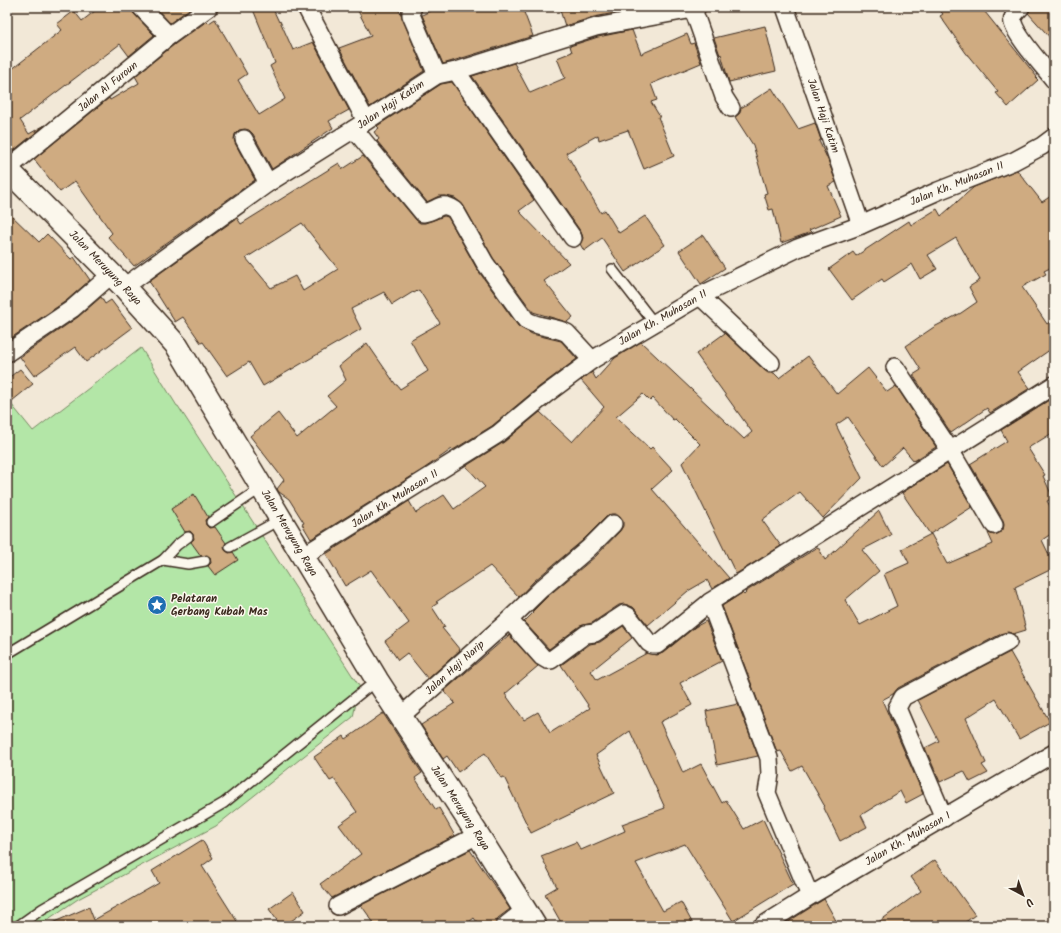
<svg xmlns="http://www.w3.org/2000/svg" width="1061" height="933" font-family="Kalam,sans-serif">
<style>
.green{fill:#b3e6a7;stroke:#778862}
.building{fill:#cfab81;stroke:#3b2a1e;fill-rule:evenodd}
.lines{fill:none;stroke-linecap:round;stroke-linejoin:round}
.service-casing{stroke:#3b2a1e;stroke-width:12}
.minor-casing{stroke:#3b2a1e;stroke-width:20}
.secondary-casing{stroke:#3b2a1e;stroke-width:25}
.service{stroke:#fbf7ec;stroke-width:9}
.minor{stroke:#fbf7ec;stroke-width:17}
.secondary{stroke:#fbf7ec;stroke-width:22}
.labels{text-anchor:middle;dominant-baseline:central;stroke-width:3;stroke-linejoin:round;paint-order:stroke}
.street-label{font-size:11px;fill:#3b2a1e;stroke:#fbf7ec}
.poi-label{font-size:11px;font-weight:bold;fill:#3b2a1e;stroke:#fbf7ec;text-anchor:start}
</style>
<rect width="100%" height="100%" fill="#f2e8d7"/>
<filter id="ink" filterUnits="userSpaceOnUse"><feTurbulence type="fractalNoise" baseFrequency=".025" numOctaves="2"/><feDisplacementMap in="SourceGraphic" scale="8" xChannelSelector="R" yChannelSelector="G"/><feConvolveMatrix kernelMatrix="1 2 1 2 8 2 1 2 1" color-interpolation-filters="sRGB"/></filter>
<g filter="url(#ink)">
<!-- green -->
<polygon class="green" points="141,348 177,406 178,406 361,689 357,698 353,717 216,826 78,899 38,926 7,926 7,399 33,431"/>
<!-- building -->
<g class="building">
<polygon points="100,7 131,7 134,14 154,35 129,56 120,44 20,120 29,134 45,125 7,156 7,73 62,30 57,24 74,11 82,21"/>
<polygon points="155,7 192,7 170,23"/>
<polygon points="252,7 272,7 279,22 280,21 293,50 313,42 349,110 329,121 333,128 272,169 253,134 249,130 245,129 239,130 235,134 234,139 235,143 255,180 134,266 108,237 112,233 75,181 60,192 34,159 109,98 110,100 139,83 135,76 175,44 207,21 209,23 215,19 247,74 238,80 259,115 285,99 270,66 275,63"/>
<polygon points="356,7 398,7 424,71 370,107 339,48 371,36"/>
<polygon points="438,7 522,7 533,36 443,64 422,15"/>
<polygon points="559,7 624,7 625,11 594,17 565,26"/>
<polygon points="937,7 981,7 1037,77 1036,78 1038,80 1008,107 996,93 998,92 966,53 940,16 943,14"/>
<polygon points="1031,7 1054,7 1054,42 1028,13"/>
<polygon points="765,26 776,71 729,82 721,54 720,55 714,38"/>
<polygon points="632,30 641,54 687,34 691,44 694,43 701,63 651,84 657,100 651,102 660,117 658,117 674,156 644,169 628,130 599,140 598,135 566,153 601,213 605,210 619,233 645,216 665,245 625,272 602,238 584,251 580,244 583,238 581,232 472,76 514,63 530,93 565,78 557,58 572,52 570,46 598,37"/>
<polygon points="452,82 534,200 519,211 569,263 544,281 573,317 567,322 533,312 493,258 463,205 455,198 446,196 439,196 427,202 377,141 379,139 374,132 379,128 377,126 441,84"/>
<polygon points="772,88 798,129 815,123 821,140 819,141 828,160 836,182 828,186 841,216 809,230 811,232 781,243 773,209 769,210 764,194 767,193 753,145 735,117 740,113 741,108"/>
<path d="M 363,156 L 416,220 L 420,223 L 425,223 L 444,216 L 448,217 L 477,269 L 518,326 L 532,334 L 561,341 L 577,359 L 539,387 L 492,426 L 453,450 L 452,449 L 425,468 L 311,539 L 302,524 L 304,523 L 289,499 L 279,492 L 277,489 L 284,480 L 250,436 L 278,413 L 297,438 L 336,406 L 327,396 L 346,380 L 339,366 L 367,343 L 396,385 L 397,385 L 400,389 L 428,371 L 410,340 L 440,323 L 419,290 L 414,293 L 413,292 L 392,305 L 384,292 L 351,309 L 361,329 L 263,386 L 249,362 L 227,376 L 203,342 L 201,343 L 183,317 L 175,322 L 149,281 L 237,218 L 241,224 L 339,163 L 343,169 ZM 302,223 L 338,269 L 303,291 L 295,276 L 271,288 L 246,258 Z"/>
<polygon points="1017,170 1042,202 1054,194 1054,266 1044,271 1046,274 1022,287 1047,324 1054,319 1054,347 1018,372 1030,388 990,413 987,408 951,433 913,375 921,370 906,346 934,327 961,313 977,302 969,287 980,280 956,238 928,255 937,269 920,279 912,264 884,282 882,279 852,300 829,269 853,252 856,256 909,221 911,225 937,209 941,216 974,187"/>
<polygon points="7,211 39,242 47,234 71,259 74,257 90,280 66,301 8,340 7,339"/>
<polygon points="703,235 725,268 701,284 679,251"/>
<polygon points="101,297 105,304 111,300 132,328 86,362 75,347 34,376 20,357 78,317"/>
<polygon points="725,333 764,370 768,373 774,373 779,378 808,356 837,394 868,368 887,392 896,386 936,447 914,461 903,448 883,466 848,417 836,425 862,478 823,518 800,492 762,520 781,546 736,574 682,463 700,444 675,419 673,420 653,398 650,401 643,394 616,417 650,449 652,447 673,470 652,489 729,578 712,589 707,580 688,591 648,625 633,607 624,604 619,605 592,623 580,626 549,649 524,622 533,613 532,612 548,596 596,556 620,531 623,526 623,521 620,517 616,514 611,514 606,517 582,541 534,581 519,597 490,566 436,602 438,603 432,607 445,627 442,628 460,650 428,679 407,653 398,660 385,641 409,623 371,570 345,586 326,554 409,501 416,513 444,495 454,509 485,487 466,466 504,442 540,412 572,442 604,407 581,380 592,372 596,379 615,358 641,342 744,439 752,432 696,354"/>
<polygon points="20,369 33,384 7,405 7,379"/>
<polygon points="1054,397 1054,432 1028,448 1045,475 1043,476 1053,498 1047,501 1054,513 1054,532 1042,540 1054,565 1054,568 1015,587 1026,630 1013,634 1008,632 1003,633 898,688 893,694 882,700 923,794 906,803 900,791 861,815 867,827 840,841 823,806 824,805 802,766 792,771 781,751 777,752 722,606 742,593 744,595 746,593 745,592 818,547 825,560 879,511 891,535 862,550 879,571 845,600 860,625 897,606 884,574 909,563 902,549 931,534 947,564 993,544 988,533 994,535 999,533 1003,530 1004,525 1003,520 970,464 1007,441 1001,430"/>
<polygon points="947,464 972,507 930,534 902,493"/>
<polygon points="194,494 208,517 205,520 206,525 209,528 215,527 226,543 224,546 225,550 229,553 233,552 238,560 215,575 208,566 211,563 210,557 207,555 201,556 191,542 194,539 193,534 190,531 185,532 171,509"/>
<polygon points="706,621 722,661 680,683 692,705 660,722 683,773 701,764 722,803 726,800 744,829 763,819 793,884 733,921 685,844 636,863 663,911 681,902 694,926 563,926 545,894 557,887 541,856 576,842 581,850 625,831 622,824 665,808 630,731 596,755 614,793 531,833 504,777 501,778 485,753 458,772 447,756 443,759 421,725 455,703 444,691 509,635 538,666 505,694 524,720 538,712 550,733 590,708 561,665 590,644 600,642 623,626 632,638 591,671 597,680 647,653 657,655 663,653 695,627"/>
<polygon points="1010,652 1050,722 1019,739 996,699 966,718 986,763 982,765 988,773 970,782 964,771 940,782 925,748 939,741 918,700"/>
<polygon points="738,704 758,756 717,765 706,711"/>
<polygon points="383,713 422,773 415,778 436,810 439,808 455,836 332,898 320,884 361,854 339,825 357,812 334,779 330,781 314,757 344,736 346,739"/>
<polygon points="202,840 213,858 202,866 240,926 45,926 89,907 94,920 159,883 152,871"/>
<polygon points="470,850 510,909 498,918 495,926 480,926 474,918 464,926 376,926 361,905"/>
<polygon points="935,860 975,915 960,926 873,926 921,891 911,877"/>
<polygon points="293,892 305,911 284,926 281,926 269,909"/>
<polygon points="824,899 839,926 783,926 794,918"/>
</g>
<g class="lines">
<defs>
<g id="service">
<polyline points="612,269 654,323"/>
<polyline points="211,522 261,488"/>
<polyline points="188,537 177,545 163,560 188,564 205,561"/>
<polyline points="230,547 281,519"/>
<polyline points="7,654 163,560"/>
<polyline points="18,926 42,909 224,803 377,680"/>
</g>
<g id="minor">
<polyline points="141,7 169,36"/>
<polyline points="306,7 366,121"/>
<polyline points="413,7 411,11 411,15 437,75"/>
<polyline points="785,7 861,225"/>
<path d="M 1021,7 C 1017,11 1011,17 1013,23 C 1017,38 1044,67 1054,80"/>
<polyline points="693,9 724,97 731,108"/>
<polyline points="456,71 573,238"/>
<path d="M 354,129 L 423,213 C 438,211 440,200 455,210 L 485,263 L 526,320 C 538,328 554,326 567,333 L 592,360"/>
<polyline points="244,139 268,183"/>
<polyline points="7,169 169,36 209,7"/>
<polyline points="124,287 268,183 354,129 437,75 456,71 596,27 693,9 697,7"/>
<polyline points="700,296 771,363"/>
<polyline points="7,353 72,309 112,274"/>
<polyline points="895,367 950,450 994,525"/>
<polyline points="303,556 498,434 545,395 592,360 700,296 798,248 861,225 938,191 1014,161 1042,146 1054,137"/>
<polyline points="710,602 769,758 770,774 767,793 810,896"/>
<polyline points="509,620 542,657 547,660 551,660 586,634 595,633 624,614 628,616 649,643 652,645 657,645 710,602 1054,385"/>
<polyline points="401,716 509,620 541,589 589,548 613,524"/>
<polyline points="944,818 897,708 903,697 1008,642"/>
<polyline points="338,906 478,835"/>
<polyline points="505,926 525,910"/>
<polyline points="762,926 810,896 1054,753"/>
</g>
<polyline id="secondary" points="7,169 124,287 177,346 377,680 478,835 535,926"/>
</defs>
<!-- service casing -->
<use href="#service" class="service-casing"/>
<!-- minor casing -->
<use href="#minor" class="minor-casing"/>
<!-- secondary casing -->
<use href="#secondary" class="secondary-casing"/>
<!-- service -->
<use href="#service" class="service"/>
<!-- minor -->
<use href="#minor" class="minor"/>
<!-- secondary -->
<use href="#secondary" class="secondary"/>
</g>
</g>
<!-- icons -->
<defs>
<symbol id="sight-disc" viewBox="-11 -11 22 22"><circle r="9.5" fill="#1f6fb2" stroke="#fbf7ec"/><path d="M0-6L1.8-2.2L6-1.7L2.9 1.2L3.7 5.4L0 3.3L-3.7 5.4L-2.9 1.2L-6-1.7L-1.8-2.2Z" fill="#fff"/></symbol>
</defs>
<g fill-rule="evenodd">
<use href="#sight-disc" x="146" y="594" width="22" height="22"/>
</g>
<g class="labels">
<!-- street labels -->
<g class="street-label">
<text transform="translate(108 87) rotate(-39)">Jalan Al Furoun</text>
<text transform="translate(391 105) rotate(-34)">Jalan Haji Katim</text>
<text transform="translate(823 116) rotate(71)">Jalan Haji Katim</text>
<text transform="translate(957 184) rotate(-22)">Jalan Kh. Muhasan II</text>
<text transform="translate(105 268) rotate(46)">Jalan Meruyung Raya</text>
<text transform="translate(663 318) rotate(-30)">Jalan Kh. Muhasan II</text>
<text transform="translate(395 499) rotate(-32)">Jalan Kh. Muhasan II</text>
<text transform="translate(289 533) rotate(59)">Jalan Meruyung Raya</text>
<text transform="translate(455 668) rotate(-42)">Jalan Haji Narip</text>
<text transform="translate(460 808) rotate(57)">Jalan Meruyung Raya</text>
<text transform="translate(908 839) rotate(-30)">Jalan Kh. Muhasan I</text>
</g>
<!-- poi labels -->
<g class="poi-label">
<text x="171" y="599">Pelataran<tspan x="171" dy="13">Gerbang Kubah Mas</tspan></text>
</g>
</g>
<!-- margin -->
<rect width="1061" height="933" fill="none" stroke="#fbf7ec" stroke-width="24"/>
<rect x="12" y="12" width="1037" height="909" fill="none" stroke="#3b2a1e" stroke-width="1.5" filter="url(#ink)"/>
<!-- north arrow -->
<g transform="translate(1023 895) rotate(139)" stroke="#fbf7ec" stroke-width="3" paint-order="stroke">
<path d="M0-3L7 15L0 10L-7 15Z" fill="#3b2a1e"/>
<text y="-6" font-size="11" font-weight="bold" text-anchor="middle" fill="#3b2a1e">U</text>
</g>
</svg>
